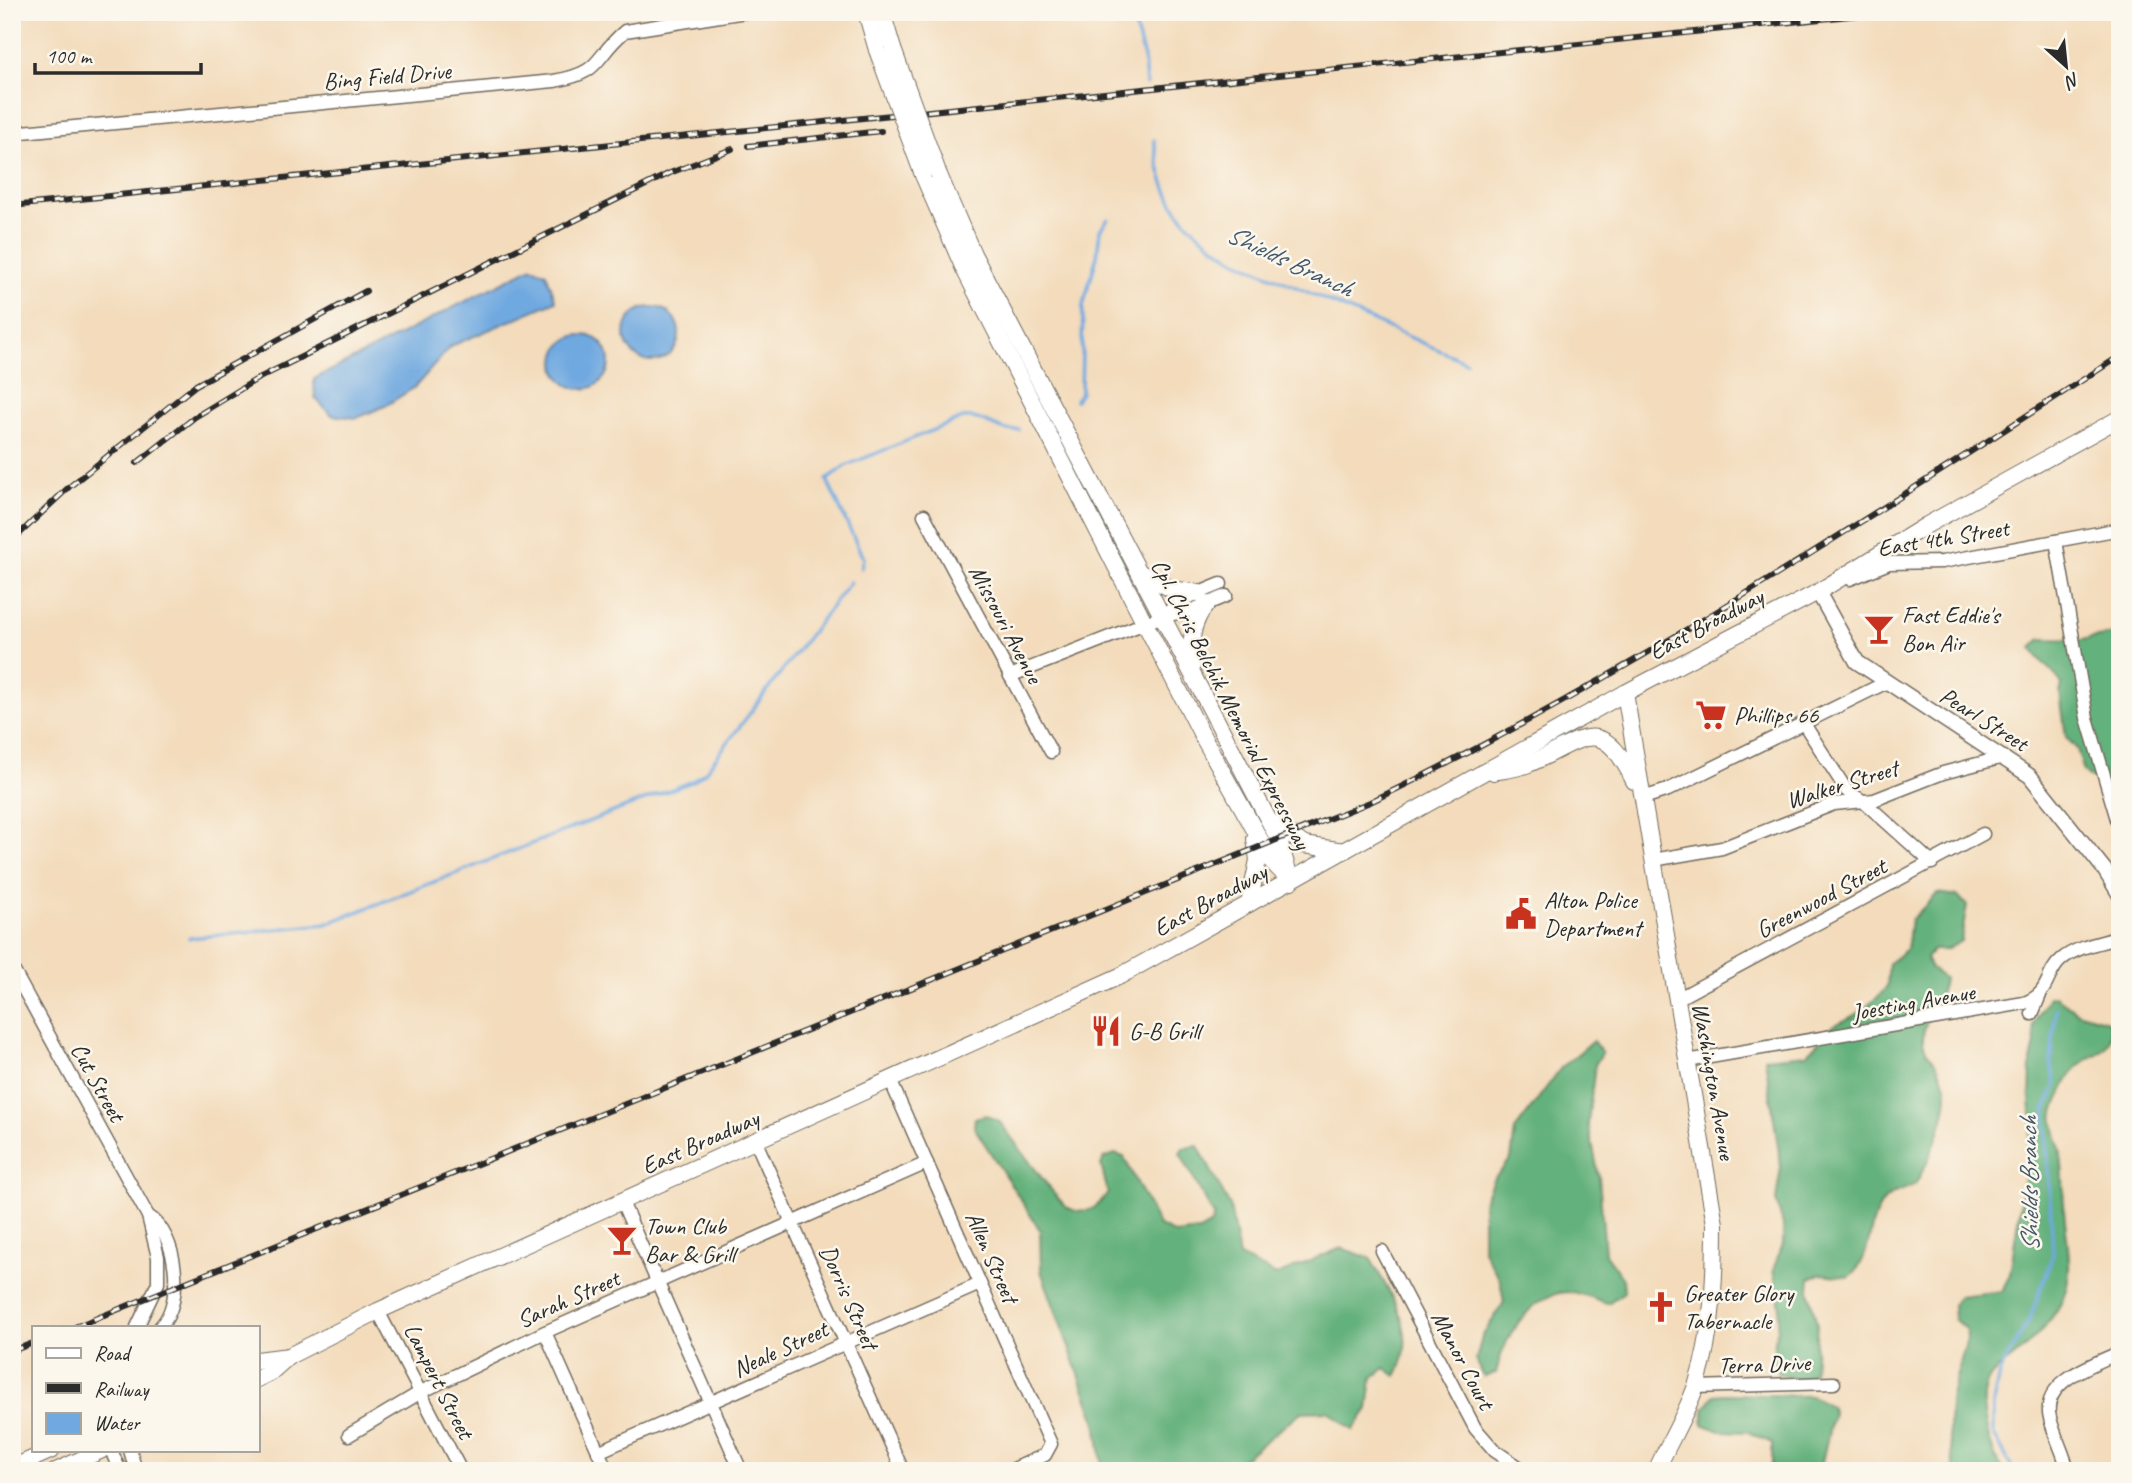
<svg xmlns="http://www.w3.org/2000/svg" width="2132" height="1483" font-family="Caveat,sans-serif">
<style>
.forest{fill:#63b17b;stroke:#476e53;stroke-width:2}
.water{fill:#6fa9e0;stroke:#4d6a86;stroke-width:2}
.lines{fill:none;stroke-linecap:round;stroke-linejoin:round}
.stream{stroke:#6fa9e0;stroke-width:3.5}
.minor-casing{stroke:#71695d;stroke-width:15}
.tertiary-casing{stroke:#71695d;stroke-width:17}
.secondary-casing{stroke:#71695d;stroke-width:18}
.minor{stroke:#fff;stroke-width:12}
.tertiary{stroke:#fff;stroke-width:14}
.secondary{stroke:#fff;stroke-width:16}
.rail-casing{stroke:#2b2b2b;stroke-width:6}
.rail{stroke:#fbf7ec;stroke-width:3.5;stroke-dasharray:10;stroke-linecap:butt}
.secondary-bridge-casing{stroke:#71695d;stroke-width:18;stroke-linecap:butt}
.secondary-bridge{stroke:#fff;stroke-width:16}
.labels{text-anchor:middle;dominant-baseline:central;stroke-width:5;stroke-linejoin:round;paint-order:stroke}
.street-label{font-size:24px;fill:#2b2b2b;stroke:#fbf7ec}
.poi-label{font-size:24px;fill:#2b2b2b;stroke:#fbf7ec;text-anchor:start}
.water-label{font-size:26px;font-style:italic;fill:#43576a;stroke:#fbf7ec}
</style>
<rect width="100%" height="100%" fill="#fbf7ec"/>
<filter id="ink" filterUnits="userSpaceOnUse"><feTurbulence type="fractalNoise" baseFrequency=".0143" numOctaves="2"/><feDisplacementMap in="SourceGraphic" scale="14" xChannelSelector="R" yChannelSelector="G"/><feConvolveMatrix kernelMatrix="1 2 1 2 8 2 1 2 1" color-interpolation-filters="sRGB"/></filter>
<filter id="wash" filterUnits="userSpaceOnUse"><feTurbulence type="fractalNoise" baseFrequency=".00686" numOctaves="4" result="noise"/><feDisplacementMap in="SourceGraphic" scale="28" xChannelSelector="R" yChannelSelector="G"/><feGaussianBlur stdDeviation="1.57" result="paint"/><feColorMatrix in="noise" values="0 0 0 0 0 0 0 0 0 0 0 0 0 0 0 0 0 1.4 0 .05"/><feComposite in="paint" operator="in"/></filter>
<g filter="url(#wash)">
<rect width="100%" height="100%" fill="#f3dbbb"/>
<!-- forest -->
<g class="forest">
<path d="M 2120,633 L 2120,789 L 2089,777 L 2084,772 L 2077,749 L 2066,737 L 2060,693 L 2062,684 C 2053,670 2039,662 2032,648 L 2041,639 L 2081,640 Z"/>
<path d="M 1938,893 L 1957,896 L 1967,905 L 1961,941 L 1946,950 L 1933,950 L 1926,958 L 1931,969 L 1944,978 C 1943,1000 1923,1016 1923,1039 C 1923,1053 1936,1059 1940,1072 C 1943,1078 1947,1086 1947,1092 C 1947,1118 1929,1163 1915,1184 C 1904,1192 1891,1190 1882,1203 C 1866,1226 1873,1259 1849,1277 L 1820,1274 L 1810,1278 L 1809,1290 L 1817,1324 L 1814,1373 C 1803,1381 1790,1378 1778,1374 L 1773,1356 L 1780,1306 L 1773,1270 L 1783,1244 L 1783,1225 L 1776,1200 L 1781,1167 L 1765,1058 L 1807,1054 L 1833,1026 L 1859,1013 L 1879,996 L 1887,986 L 1889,963 L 1907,949 L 1911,920 Z"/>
<path d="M 2055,996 L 2077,1012 L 2108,1021 C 2120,1056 2088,1051 2074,1071 C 2066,1081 2060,1097 2055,1109 C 2050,1122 2060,1143 2061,1156 C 2064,1174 2063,1192 2064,1209 C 2066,1241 2076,1273 2061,1303 C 2051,1322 2032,1342 2016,1355 C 2008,1362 1997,1368 1991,1376 C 1975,1396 1989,1452 2003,1471 L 1954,1471 L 1949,1433 L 1950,1399 L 1967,1339 L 1966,1330 L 1954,1319 L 1953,1304 L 1959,1296 L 2002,1291 L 2010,1274 L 2033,1118 L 2030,1104 L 2031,1061 L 2035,1043 L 2033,1025 L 2049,997 Z"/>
<path d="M 1593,1041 L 1602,1053 L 1595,1065 L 1588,1123 L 1599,1177 L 1605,1254 L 1623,1279 L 1624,1292 L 1608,1303 C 1596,1300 1582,1293 1570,1292 C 1530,1292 1503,1339 1496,1373 L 1484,1377 L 1476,1360 L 1482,1337 L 1504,1302 L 1500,1280 L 1483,1250 L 1483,1203 L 1493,1180 L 1511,1159 L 1515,1130 L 1561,1068 Z"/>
<path d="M 986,1115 L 999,1121 C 1011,1136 1056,1200 1067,1207 C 1084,1217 1098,1208 1108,1193 L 1101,1165 L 1104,1158 L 1115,1154 L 1124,1157 L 1159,1226 L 1175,1234 L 1199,1231 L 1211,1224 L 1214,1216 L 1180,1153 L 1183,1148 L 1198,1146 L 1230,1206 L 1239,1257 L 1277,1275 L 1341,1248 L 1370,1258 C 1391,1296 1421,1333 1396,1376 L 1385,1368 L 1372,1378 L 1368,1409 L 1353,1430 L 1328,1411 L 1301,1412 L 1228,1471 L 1103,1471 L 1096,1421 L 1041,1271 L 1040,1230 L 974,1127 L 975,1118 Z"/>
<polygon points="1723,1394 1812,1396 1830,1406 1833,1413 1820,1471 1767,1471 1772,1463 1772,1443 1748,1432 1719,1431 1703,1424 1704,1409 1714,1395"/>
</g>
<!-- water -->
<g class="water">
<polygon points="532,267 546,273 556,301 451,346 415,387 385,406 357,418 332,415 315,398 314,379"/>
<circle cx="652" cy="334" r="27"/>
<circle cx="582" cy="362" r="27"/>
</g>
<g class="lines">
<!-- stream -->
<g class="stream">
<polyline points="1131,12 1144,58 1146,84"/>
<path d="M 1154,140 C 1162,203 1185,230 1237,261 L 1466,362"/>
<polyline points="1076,400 1081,392 1083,306 1097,256 1100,230 1108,219"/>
<path d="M 861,568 L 863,558 L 827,480 L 845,466 L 963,418 C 984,415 998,434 1019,430"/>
<polyline points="189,938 326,924 693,781 705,772 850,582"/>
<polyline points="2014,1471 1993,1433 1993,1404 1999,1373 2030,1318 2053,1254 2045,1111 2056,1084 2051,1063 2056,1008"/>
</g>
</g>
</g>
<g filter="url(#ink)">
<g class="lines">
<defs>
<g id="minor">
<path d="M 12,133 L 554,81 C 604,72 592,59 625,31 L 745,12"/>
<polyline points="924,515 1051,752"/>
<polyline points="2056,541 2087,718 2120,829"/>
<polyline points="1850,579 1889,563 1942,562 2120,529"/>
<polyline points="1163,616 1182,600 1221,584"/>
<polyline points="1010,676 1163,616 1192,610 1226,596"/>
<polyline points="1804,724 1847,791 1863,801 1932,863"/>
<polyline points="1643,798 1668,790 1885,683"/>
<polyline points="1653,860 1722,848 1834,804 1874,800 1943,773 2004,757"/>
<polyline points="12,968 148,1216 158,1257 158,1283 137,1327"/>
<polyline points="1677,999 1983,834"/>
<polyline points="2032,1014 2040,995"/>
<path d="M 1687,1061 L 2024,1003 C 2052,993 2044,974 2062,959 C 2078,946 2101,943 2120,937"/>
<polyline points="891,1082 1051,1444 1045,1455 1009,1471"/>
<polyline points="756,1142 903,1471"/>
<polyline points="622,1202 741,1471"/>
<path d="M 148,1216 C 178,1234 185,1302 160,1327"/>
<polyline points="1382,1251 1475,1428 1495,1451 1525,1471"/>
<polyline points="378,1311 461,1471"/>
<polyline points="545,1332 607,1471"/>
<polyline points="1695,1387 1834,1383"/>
<polyline points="349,1435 421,1392 545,1332 927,1163"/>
<polyline points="111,1450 120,1471"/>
<polyline points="130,1450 136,1471"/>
<polyline points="598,1452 980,1284"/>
<path d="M 2068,1471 C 2064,1452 2052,1432 2049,1413 C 2045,1379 2096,1364 2120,1352"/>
</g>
<polyline id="tertiary" points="1818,592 1857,662 2030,776 2104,869 2120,895"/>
<g id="secondary">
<polyline points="866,12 877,50"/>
<polyline points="882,12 893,49"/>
<polyline points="923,175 964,269 1203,737 1273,863 1291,881"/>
<polyline points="939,175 973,254 1279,840 1291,881"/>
<polyline points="1143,574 1171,589 1199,593"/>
<path d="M 1192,666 C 1190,643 1191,622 1207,604"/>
<path d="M 1625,693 L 1715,1224 C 1715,1276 1713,1333 1697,1383 C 1687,1413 1669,1442 1656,1471"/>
<path d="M 1494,772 C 1504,770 1516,769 1526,765 C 1580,744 1599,708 1634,781"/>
<polyline points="1274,823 1304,845 1344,851"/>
<polyline points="1249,904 1258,860 1255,839"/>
<polyline points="257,1360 289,1356"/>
<polyline points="257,1379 271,1372 289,1356 378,1311 1120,976 1625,693 1818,592 1927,525 2120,418"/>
<polyline points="12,1468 52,1450"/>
<polyline points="56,1471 102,1450"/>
</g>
</defs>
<!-- minor casing -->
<use href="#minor" class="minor-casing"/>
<!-- tertiary casing -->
<use href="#tertiary" class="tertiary-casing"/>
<!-- secondary casing -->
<use href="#secondary" class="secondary-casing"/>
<!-- minor -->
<use href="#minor" class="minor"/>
<!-- tertiary -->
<use href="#tertiary" class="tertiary"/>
<!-- secondary -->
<use href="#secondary" class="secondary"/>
<defs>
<g id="rail">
<polyline points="2115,12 2120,13"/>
<polyline points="748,146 881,131"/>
<polyline points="12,206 1888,12"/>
<polyline points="137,463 195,417 257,379 670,173 732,149"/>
<polyline points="12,541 69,487 196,385 366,291"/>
<path d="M 75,1327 L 1370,802 C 1632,676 1875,512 2120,356"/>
<polyline points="12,1351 33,1343"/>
</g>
</defs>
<!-- rail casing -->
<use href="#rail" class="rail-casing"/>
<!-- rail -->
<use href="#rail" class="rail"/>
<defs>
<g id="secondary-bridge">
<polyline points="893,49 939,175"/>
<polyline points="877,50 923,175"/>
</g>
</defs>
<!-- secondary-bridge casing -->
<use href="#secondary-bridge" class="secondary-bridge-casing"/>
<!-- secondary-bridge -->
<use href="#secondary-bridge" class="secondary-bridge"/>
</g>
</g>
<!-- icons -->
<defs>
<symbol id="bar-bare" viewBox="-9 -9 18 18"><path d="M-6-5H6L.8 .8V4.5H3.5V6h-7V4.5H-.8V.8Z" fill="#c8321e" stroke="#fbf7ec" stroke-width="2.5" paint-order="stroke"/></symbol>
<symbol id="supermarket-bare" viewBox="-9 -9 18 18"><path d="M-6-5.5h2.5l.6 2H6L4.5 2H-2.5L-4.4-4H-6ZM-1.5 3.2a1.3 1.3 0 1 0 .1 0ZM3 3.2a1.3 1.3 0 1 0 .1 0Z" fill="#c8321e" stroke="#fbf7ec" stroke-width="2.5" paint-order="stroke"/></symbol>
<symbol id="civic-bare" viewBox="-9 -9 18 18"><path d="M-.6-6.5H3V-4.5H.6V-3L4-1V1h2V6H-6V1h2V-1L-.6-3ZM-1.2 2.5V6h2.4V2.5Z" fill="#c8321e" stroke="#fbf7ec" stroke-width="2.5" paint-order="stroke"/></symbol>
<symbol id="restaurant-bare" viewBox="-9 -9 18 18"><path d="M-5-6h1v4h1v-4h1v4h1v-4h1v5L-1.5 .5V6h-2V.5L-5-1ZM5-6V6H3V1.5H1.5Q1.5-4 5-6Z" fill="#c8321e" stroke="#fbf7ec" stroke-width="2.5" paint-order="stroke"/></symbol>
<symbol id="church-bare" viewBox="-9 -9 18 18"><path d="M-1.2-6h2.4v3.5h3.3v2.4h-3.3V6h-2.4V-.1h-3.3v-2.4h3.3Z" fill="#c8321e" stroke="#fbf7ec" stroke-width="2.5" paint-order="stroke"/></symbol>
</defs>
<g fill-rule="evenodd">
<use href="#bar-bare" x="1857" y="607" width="44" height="44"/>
<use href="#supermarket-bare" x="1689" y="693" width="44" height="44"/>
<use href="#civic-bare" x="1499" y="892" width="44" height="44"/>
<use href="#restaurant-bare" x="1084" y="1009" width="44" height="44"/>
<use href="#bar-bare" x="600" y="1218" width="44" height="44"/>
<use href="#church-bare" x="1639" y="1285" width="44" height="44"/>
</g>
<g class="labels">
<!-- street labels -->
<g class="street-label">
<text transform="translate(387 76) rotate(-5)">Bing Field Drive</text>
<text transform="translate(1943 538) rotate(-9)">East 4th Street</text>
<text transform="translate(1006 624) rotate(62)">Missouri Avenue</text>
<text transform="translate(1706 624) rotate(-28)">East Broadway</text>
<text transform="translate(1231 704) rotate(63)">Cpl. Chris Belchik Memorial Expressway</text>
<text transform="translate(1984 719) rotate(32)">Pearl Street</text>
<text transform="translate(1842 784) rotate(-17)">Walker Street</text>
<text transform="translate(1821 898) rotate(-28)">Greenwood Street</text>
<text transform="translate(1210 900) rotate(-29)">East Broadway</text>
<text transform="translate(1913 1002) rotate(-10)">Joesting Avenue</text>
<text transform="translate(1714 1081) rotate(80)">Washington Avenue</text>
<text transform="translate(98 1082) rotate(61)">Cut Street</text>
<text transform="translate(700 1142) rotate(-24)">East Broadway</text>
<text transform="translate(992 1257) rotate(66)">Allen Street</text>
<text transform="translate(849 1297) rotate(66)">Dorris Street</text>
<text transform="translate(568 1299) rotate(-24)">Sarah Street</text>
<text transform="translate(780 1349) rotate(-25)">Neale Street</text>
<text transform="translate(1463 1360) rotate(62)">Manor Court</text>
<text transform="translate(1764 1364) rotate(-2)">Terra Drive</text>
<text transform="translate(439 1381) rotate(63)">Lampert Street</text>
</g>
<!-- poi labels -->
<g class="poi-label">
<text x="1902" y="615">Fast Eddie's<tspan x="1902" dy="28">Bon Air</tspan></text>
<text x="1734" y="715">Phillips 66</text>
<text x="1544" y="900">Alton Police<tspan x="1544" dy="28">Department</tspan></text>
<text x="1129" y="1031">G-B Grill</text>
<text x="645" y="1226">Town Club<tspan x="645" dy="28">Bar &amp; Grill</tspan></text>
<text x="1684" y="1293">Greater Glory<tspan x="1684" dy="28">Tabernacle</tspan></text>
</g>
<!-- water labels -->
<g class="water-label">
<text transform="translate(1290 261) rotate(25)">Shields Branch</text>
<text transform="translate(2029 1184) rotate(-91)">Shields Branch</text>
</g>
</g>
<!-- margin -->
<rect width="2132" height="1483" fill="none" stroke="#fbf7ec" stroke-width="42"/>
<!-- legend -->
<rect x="32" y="1326" width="228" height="126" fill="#fbf7ec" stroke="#a8a59f" stroke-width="2"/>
<rect x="46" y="1348" width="35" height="10" fill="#ffffff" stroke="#a8a59f" stroke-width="2"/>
<text x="94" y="1360" font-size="21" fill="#2b2b2b">Road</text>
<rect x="46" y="1383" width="35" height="10" fill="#2b2b2b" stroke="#a8a59f" stroke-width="2"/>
<text x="94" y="1396" font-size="21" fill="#2b2b2b">Railway</text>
<rect x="46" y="1413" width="35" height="21" fill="#6fa9e0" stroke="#a8a59f" stroke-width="2"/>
<text x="94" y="1430" font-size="21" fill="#2b2b2b">Water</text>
<!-- north arrow -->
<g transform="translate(2066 66) rotate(153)" stroke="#fbf7ec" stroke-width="5" paint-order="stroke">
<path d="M0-5L12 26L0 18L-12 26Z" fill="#2b2b2b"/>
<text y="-10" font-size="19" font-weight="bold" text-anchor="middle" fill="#2b2b2b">N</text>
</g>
<!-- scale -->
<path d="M35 63v10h166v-10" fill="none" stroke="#2b2b2b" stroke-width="3.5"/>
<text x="46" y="63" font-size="21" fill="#2b2b2b" stroke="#fbf7ec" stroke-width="5" paint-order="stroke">100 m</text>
</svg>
